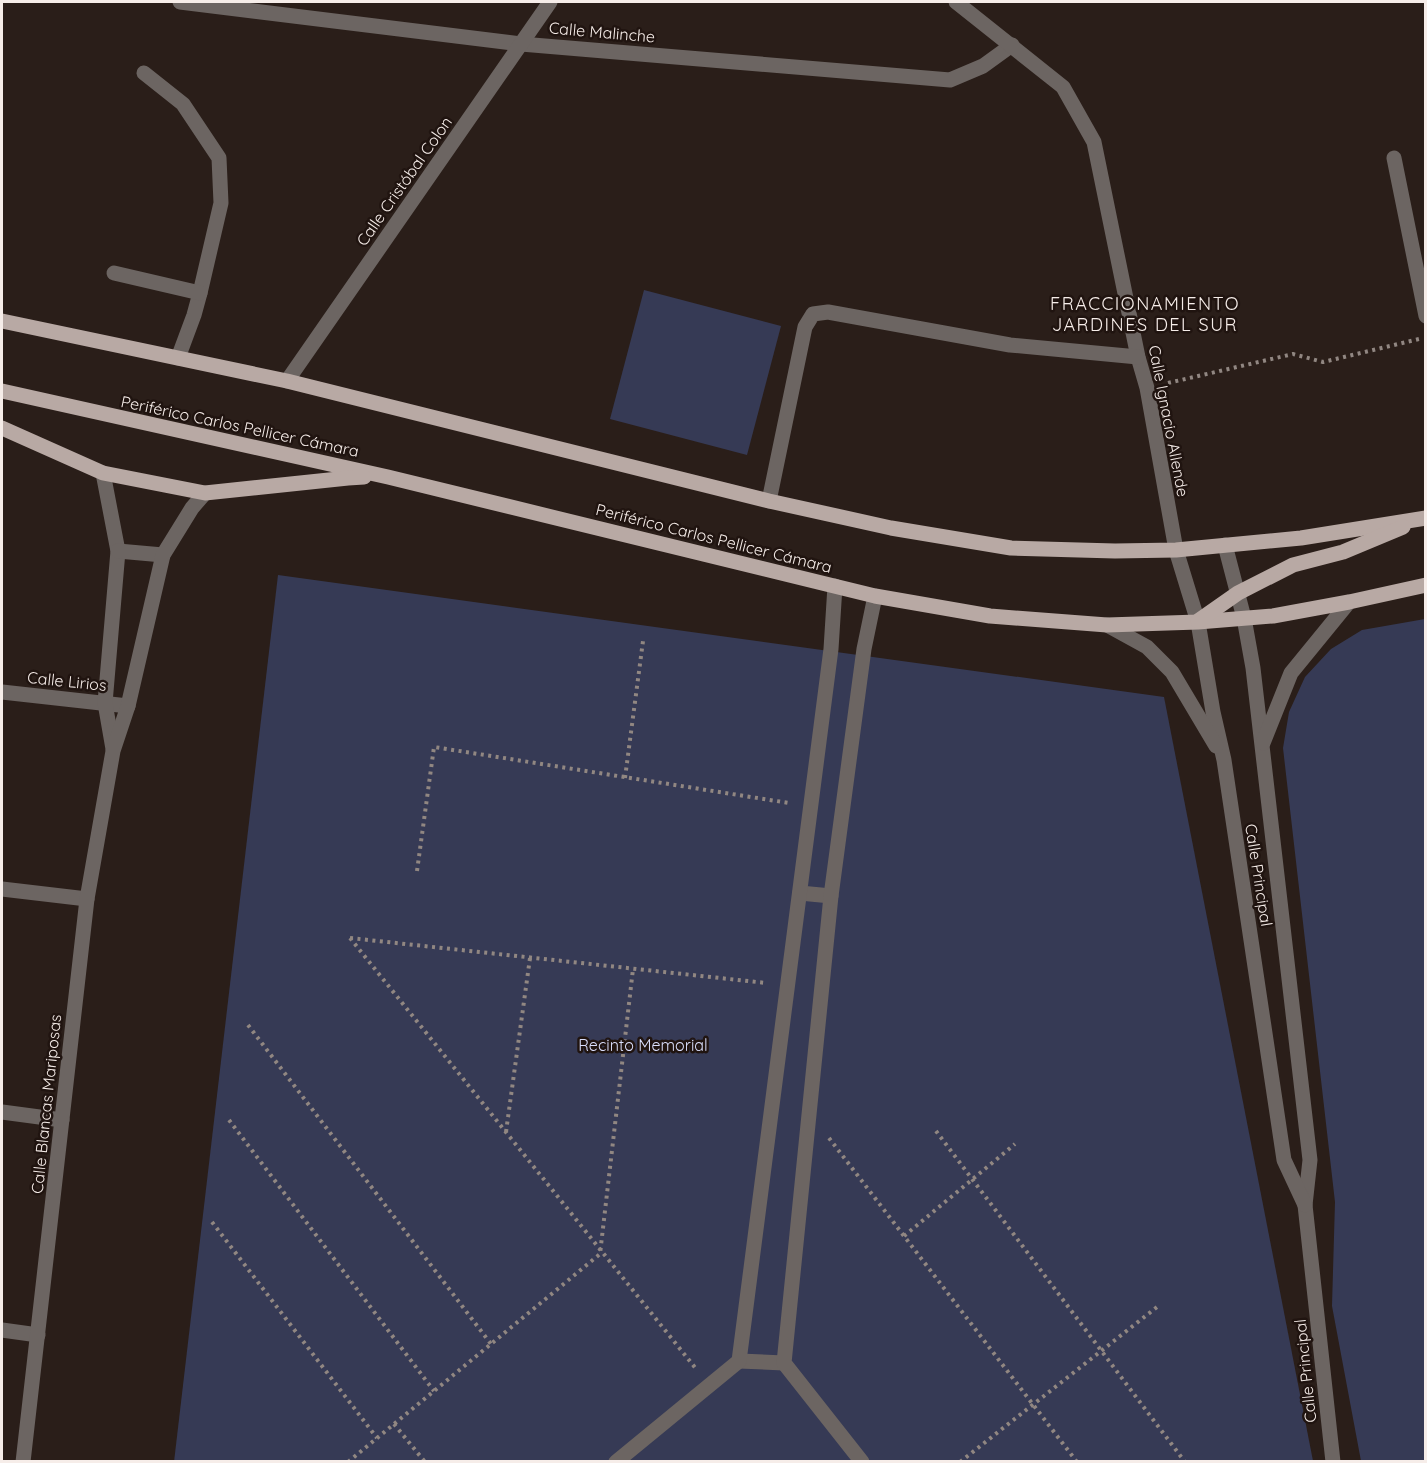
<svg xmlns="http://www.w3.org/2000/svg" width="1427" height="1463" font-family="Quicksand,sans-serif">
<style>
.green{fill:#363a55}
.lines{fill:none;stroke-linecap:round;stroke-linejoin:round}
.path{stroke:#918782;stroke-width:4;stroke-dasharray:3 4.5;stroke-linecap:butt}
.service{stroke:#6c6562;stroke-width:15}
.minor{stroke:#6c6562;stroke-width:15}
.tertiary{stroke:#6c6562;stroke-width:15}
.primary{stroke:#b8a9a4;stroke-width:15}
.labels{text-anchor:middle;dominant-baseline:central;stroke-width:5;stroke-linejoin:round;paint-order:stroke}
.street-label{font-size:16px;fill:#f6ede9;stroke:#201410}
.park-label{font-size:16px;fill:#dadffd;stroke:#201410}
.neighbourhood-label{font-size:18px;letter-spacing:1.5px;fill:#f6ede9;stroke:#201410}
</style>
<rect width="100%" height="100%" fill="#2a1e19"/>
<!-- green -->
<g class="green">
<polygon points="644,290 781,326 747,455 610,419"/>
<polygon points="278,575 1164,697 1313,1461 174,1462"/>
<polygon points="1425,619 1425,1461 1361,1461 1332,1306 1335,1202 1283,748 1289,712 1305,677 1331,649 1362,630"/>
</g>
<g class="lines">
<!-- path -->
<g class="path">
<polyline points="1168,383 1293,354 1323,362 1423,338"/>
<polyline points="625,778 643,641"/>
<polyline points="417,871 434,747 789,803"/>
<polyline points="350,938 697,1370"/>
<polyline points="350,938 766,983"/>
<polyline points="248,1025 491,1344"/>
<polyline points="229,1120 434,1391"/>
<polyline points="936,1131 1185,1462"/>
<polyline points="506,1132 530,958"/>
<polyline points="829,1138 1077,1462"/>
<polyline points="212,1222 377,1438"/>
<polyline points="904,1236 1015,1144"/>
<polyline points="394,1424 425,1462"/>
<polyline points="348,1462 600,1254 633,969"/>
<polyline points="960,1462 1157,1307"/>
</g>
<!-- service -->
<g class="service">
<polyline points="144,73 183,104 219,158 221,203 200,293 194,315 178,358"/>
<polyline points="114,273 200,293"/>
<polyline points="800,893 831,896"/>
<polyline points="739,1361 784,1363"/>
<polyline points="616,1462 739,1361 831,649 835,586"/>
<polyline points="862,1462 784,1363 831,896 864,649 875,596"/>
</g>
<!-- minor -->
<g class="minor">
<polyline points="180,2 521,44 950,80 983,66 1012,45"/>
<polyline points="956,2 1063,87 1094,142 1138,357 1147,388 1176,550"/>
<polyline points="1394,158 1426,316"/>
<polyline points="287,381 550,2"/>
<polyline points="769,501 805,327 813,314 828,312 1010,345 1138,357"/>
<polyline points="2,692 128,706"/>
<polyline points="2,889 87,899"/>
<polyline points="2,1112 62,1120"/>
<polyline points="2,1330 38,1335"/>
</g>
<!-- tertiary -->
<g class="tertiary">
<polyline points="103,473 118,551 105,703 113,749"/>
<polyline points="1225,545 1244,618 1253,668 1310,1160 1305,1205 1333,1462"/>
<polyline points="1176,550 1198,622 1213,712 1224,760 1284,1160 1305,1205"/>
<polyline points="118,551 163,555"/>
<polyline points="1107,625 1147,647 1172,672 1216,746"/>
<polyline points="1263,743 1291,673 1349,602"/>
<polyline points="23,1462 87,899 113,751 128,706 163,555 192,508 205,493"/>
</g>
<!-- primary -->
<g class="primary">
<polyline points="2,321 287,381 769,501 891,528 1011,548 1115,551 1176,550 1301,538 1426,518"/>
<polyline points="2,391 388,477 875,596 990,616 1107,625 1198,622 1273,616 1349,602 1426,585"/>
<polyline points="2,428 103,473 205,493 348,478 364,477"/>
<polyline points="1198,621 1238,593 1293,565 1343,552 1403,527"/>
</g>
</g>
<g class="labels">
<!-- street labels -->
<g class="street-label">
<text transform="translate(602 32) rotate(5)">Calle Malinche</text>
<text transform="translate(404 181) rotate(-55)">Calle Cristóbal Colon</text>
<text transform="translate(1169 421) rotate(79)">Calle Ignacio Allende</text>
<text transform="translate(240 426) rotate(12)">Periférico Carlos Pellicer Cámara</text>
<text transform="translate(714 538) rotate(14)">Periférico Carlos Pellicer Cámara</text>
<text transform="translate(67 681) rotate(6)">Calle Lirios</text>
<text transform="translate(1259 875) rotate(81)">Calle Principal</text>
<text transform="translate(46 1104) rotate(-84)">Calle Blancas Mariposas</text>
<text transform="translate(1305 1371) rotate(-96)">Calle Principal</text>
</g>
<!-- park labels -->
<g class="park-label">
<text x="643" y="1045">Recinto Memorial</text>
</g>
<!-- neighbourhood labels -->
<g class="neighbourhood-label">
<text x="1145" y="303">FRACCIONAMIENTO<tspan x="1145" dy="21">JARDINES DEL SUR</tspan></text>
</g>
</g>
<!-- border -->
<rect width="1427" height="1463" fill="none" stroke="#f6ede9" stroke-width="6"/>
</svg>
